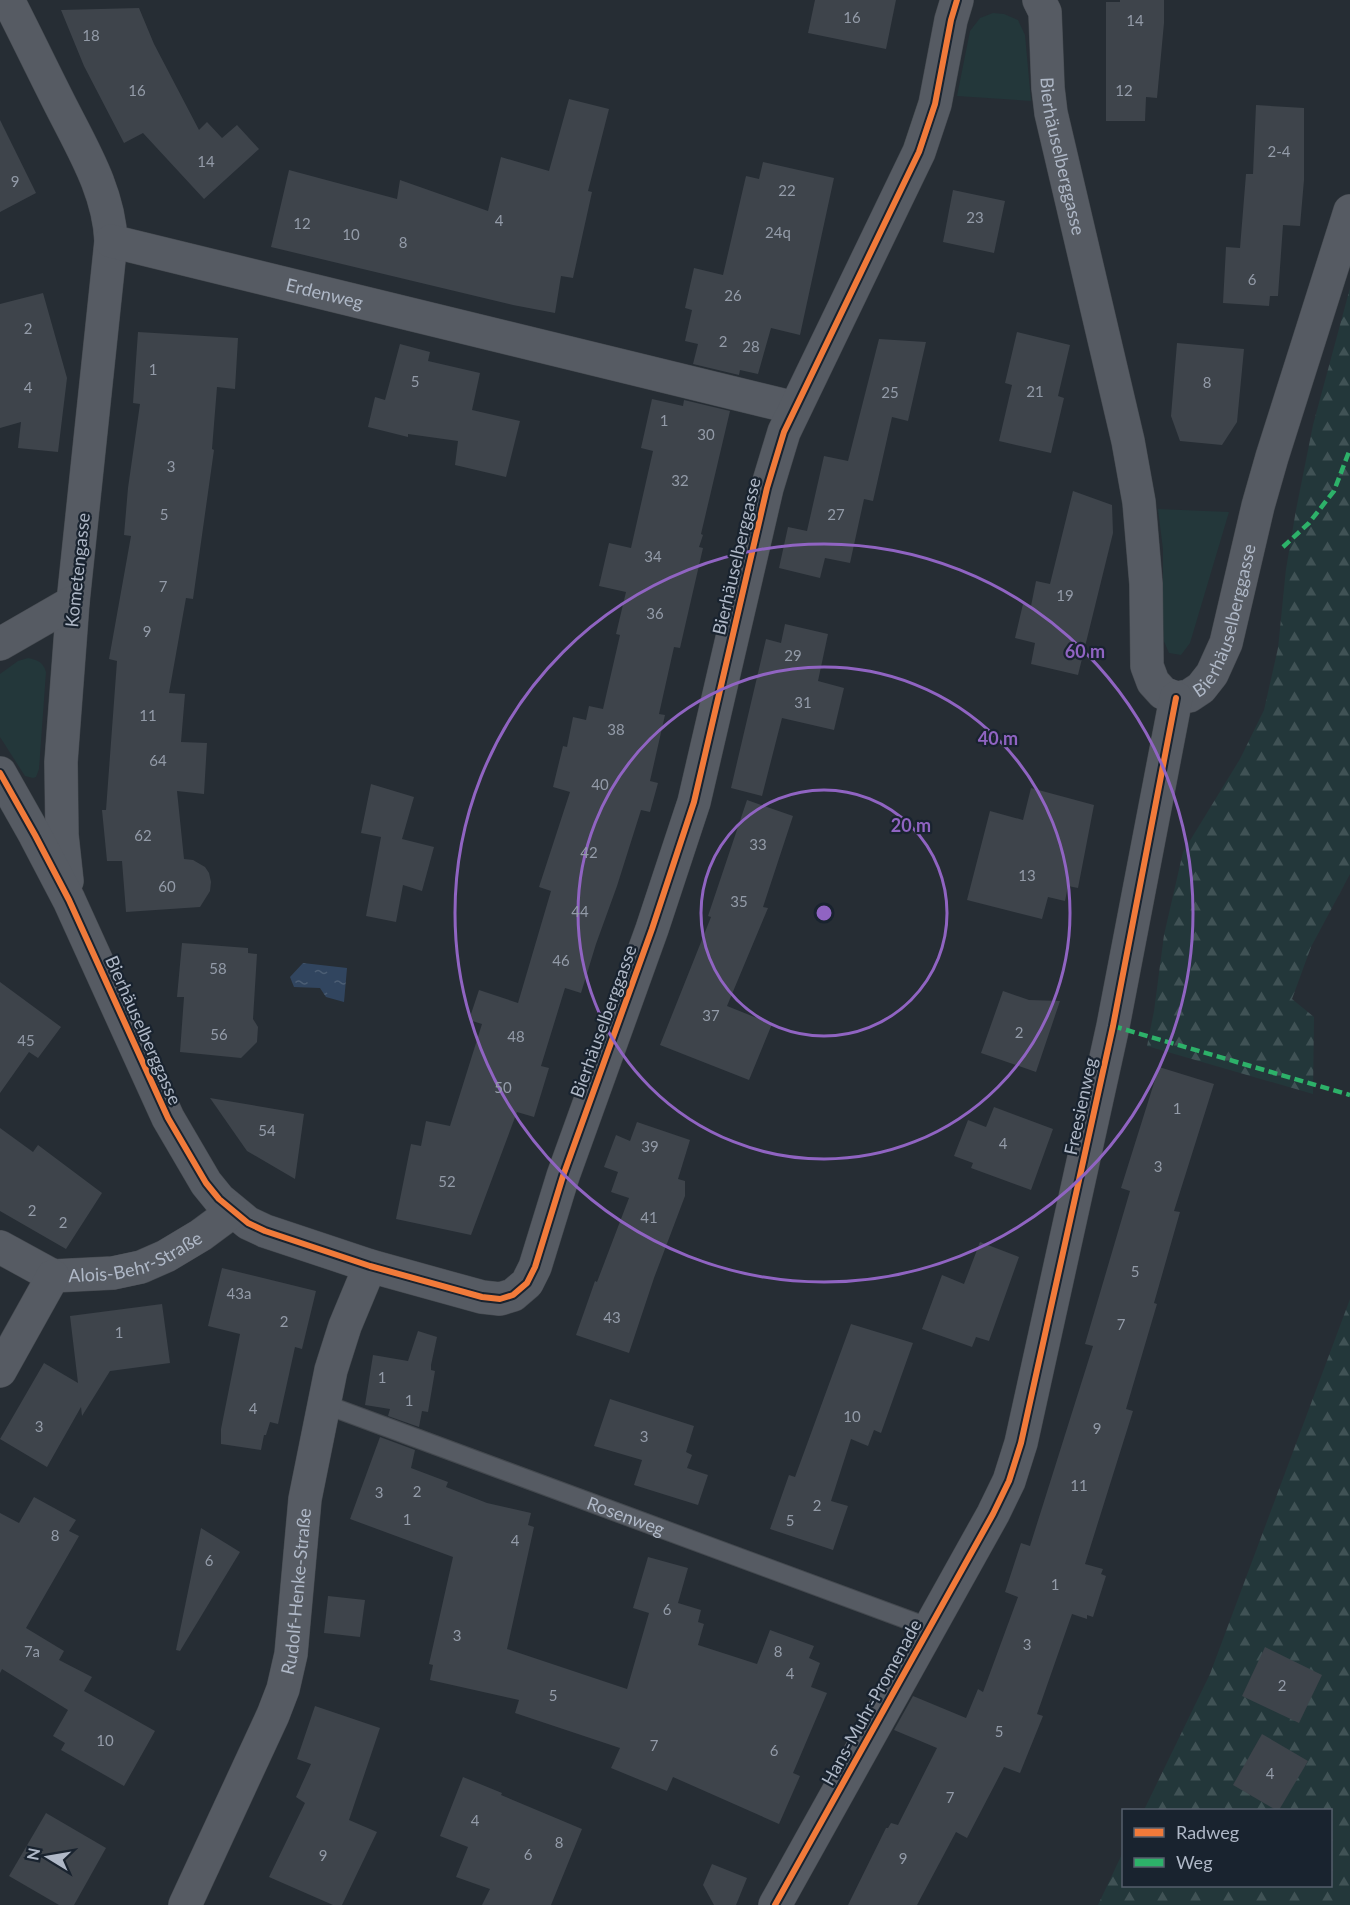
<svg xmlns="http://www.w3.org/2000/svg" width="1350" height="1905" font-family="Lato,sans-serif">
<style>
.green{fill:#23373a}
.forest{fill:url(#forest-firs)}
.water{fill:url(#water-ripples)}
.building{fill:#3e444b}
.lines{fill:none;stroke-linecap:round;stroke-linejoin:round}
.lane-casing{stroke:#44494f;stroke-width:20}
.street-casing{stroke:#44494f;stroke-width:34}
.lane{stroke:#565b63;stroke-width:18}
.street{stroke:#565b63;stroke-width:33}
.quiet{stroke:#2db169;stroke-width:4.5;stroke-dasharray:9 4.5;stroke-linecap:butt}
.cycleway-casing{stroke:#19232f;stroke-width:10}
.cycleway{stroke:#f17a3a;stroke-width:6}
.ring{fill:none;stroke:#9064c2;stroke-width:3}
.labels{text-anchor:middle;dominant-baseline:central;stroke-width:4.5;stroke-linejoin:round;paint-order:stroke}
.number-label{font-size:15px;fill:#939ba8}
.street-label{font-size:18px;fill:#afb8c7;stroke:#19232f}
.centre{fill:#9064c2;stroke:#19232f;stroke-width:3}
.ring-label{font-size:18px;text-anchor:middle;font-weight:bold;fill:#9064c2;stroke:#19232f;stroke-width:4.5;stroke-linejoin:round;paint-order:stroke}
</style>
<defs>
<pattern id="forest-firs" width="22" height="20" patternUnits="userSpaceOnUse" patternTransform="scale(1.5)"><rect width="22" height="20" fill="#23373a"/><path d="M5 1l3.5 6h-7zM16 11l3.5 6h-7z" fill="#405255"/></pattern>
<pattern id="water-ripples" width="26" height="14" patternUnits="userSpaceOnUse" patternTransform="scale(1.5)"><rect width="26" height="14" fill="#31455f"/><path d="M2 4q2-2 4 0t4 0M15 11q2-2 4 0t4 0" fill="none" stroke="#4c5e74"/></pattern>
</defs>
<rect width="100%" height="100%" fill="#262d34"/>
<!-- green -->
<g class="green">
<polygon points="993,13 1004,14 1018,20 1025,35 1031,101 957,96 970,31 980,18"/>
<polygon points="1158,509 1229,512 1190,643 1181,655 1169,653 1163,639 1163,550"/>
<path d="M 28,658 C 38,660 43,662 46,672 L 39,769 L 36,777 L 33,778 L 25,776 L 0,737 L 0,674 L 18,661 Z"/>
</g>
<!-- forest -->
<g class="forest">
<polygon points="1350,288 1350,874 1311,947 1292,999 1314,1017 1313,1094 1147,1046 1154,1011 1164,935 1183,852 1240,759 1264,710 1278,648 1286,569 1296,510 1313,425"/>
<polygon points="1350,1299 1350,1905 1098,1905 1123,1852 1124,1886 1330,1886 1330,1810 1144,1810 1210,1674"/>
</g>
<!-- water -->
<polygon class="water" points="303,963 347,968 344,1002 326,997 320,988 294,987 290,977"/>
<!-- building -->
<g class="building">
<polygon points="815,0 896,0 886,49 808,33"/>
<polygon points="1120,0 1164,0 1164,23 1157,98 1146,97 1145,121 1106,121 1106,2 1120,2"/>
<polygon points="139,8 154,44 199,130 207,122 222,138 237,125 259,149 204,199 143,133 124,143 84,66 61,10"/>
<polygon points="569,99 609,109 588,191 592,192 573,278 561,276 555,313 513,305 271,247 289,170 397,199 400,180 488,211 501,157 549,171"/>
<polygon points="1256,105 1304,108 1304,180 1300,226 1283,225 1278,296 1270,296 1269,306 1223,303 1226,247 1240,248 1246,174 1253,174"/>
<polygon points="0,120 36,193 0,212"/>
<polygon points="763,162 834,178 800,335 771,328 758,374 740,370 739,375 693,364 698,344 685,341 692,310 685,308 694,268 723,275 746,176 759,179"/>
<polygon points="953,190 1005,201 994,253 943,242"/>
<polygon points="43,293 67,378 58,452 18,448 21,422 0,428 0,304"/>
<polygon points="138,332 238,338 235,389 217,387 212,449 214,450 193,599 186,598 169,693 185,694 181,742 207,743 204,794 177,791 184,859 193,860 205,867 209,873 211,882 210,891 200,907 126,912 122,861 107,861 102,810 106,810 117,661 109,659 131,536 124,535 128,488 140,404 133,403"/>
<polygon points="1017,332 1070,345 1058,396 1064,398 1051,453 999,441 1012,385 1005,383"/>
<polygon points="879,339 926,342 908,421 892,417 873,501 864,499 850,563 825,558 820,578 779,568 788,527 807,531 824,456 848,461"/>
<polygon points="1177,343 1244,349 1237,422 1222,445 1180,441 1171,416"/>
<polygon points="400,344 430,352 428,361 480,373 472,410 520,421 506,477 455,465 458,441 408,434 408,437 368,427 375,397 385,400"/>
<polygon points="652,399 683,406 684,400 730,411 701,534 703,535 699,547 703,548 680,648 674,647 659,714 665,715 650,781 658,783 650,812 641,810 617,886 596,944 581,993 565,988 541,1066 549,1068 534,1117 517,1112 471,1235 396,1219 411,1144 421,1146 426,1121 450,1126 482,1024 469,1020 479,990 518,1003 551,891 539,887 570,792 553,787 563,746 567,747 573,717 586,720 589,706 603,709 620,635 616,634 626,592 599,586 609,543 631,548 653,451 641,448"/>
<polygon points="1073,491 1112,505 1113,533 1078,675 1031,664 1035,643 1015,638 1023,604 1031,606 1036,581 1050,584"/>
<polygon points="785,624 828,634 818,681 844,688 834,730 782,718 762,796 731,788 766,639 781,643"/>
<polygon points="371,784 414,797 402,839 434,847 422,891 403,885 396,922 366,916 381,837 361,833"/>
<polygon points="1031,788 1094,805 1078,888 1068,886 1065,901 1048,897 1042,919 967,900 990,811 1023,820"/>
<polygon points="747,800 793,816 763,907 768,908 727,1006 772,1024 749,1080 660,1045 711,917 708,916"/>
<polygon points="182,943 248,948 248,953 257,954 253,1019 258,1027 257,1042 241,1058 180,1052 184,997 177,997"/>
<polygon points="0,982 61,1027 38,1058 29,1052 0,1093"/>
<polygon points="1003,991 1029,1000 1060,1001 1036,1072 981,1053"/>
<polygon points="1159,1067 1214,1084 1174,1211 1180,1212 1154,1303 1157,1304 1126,1409 1133,1411 1085,1564 1103,1569 1101,1574 1106,1576 1093,1617 1087,1615 1087,1619 1072,1614 1037,1714 1043,1716 1020,1773 1004,1767 967,1838 956,1832 917,1905 848,1905 886,1828 888,1828 891,1823 898,1825 937,1748 894,1730 913,1696 966,1718 978,1689 983,1692 1018,1597 1005,1592 1021,1543 1030,1546 1093,1346 1085,1344 1130,1191 1121,1188"/>
<polygon points="210,1098 304,1114 295,1179 247,1151"/>
<polygon points="994,1107 1053,1129 1031,1190 971,1168 973,1163 954,1156 968,1120 986,1127"/>
<polygon points="637,1122 690,1140 678,1179 685,1181 685,1196 654,1278 629,1353 576,1335 595,1281 597,1282 629,1198 611,1192 618,1172 604,1167 616,1135 630,1141"/>
<polygon points="0,1128 33,1152 38,1145 102,1193 66,1249 0,1211"/>
<polygon points="980,1242 1019,1257 989,1341 976,1337 972,1347 922,1329 942,1275 964,1284"/>
<polygon points="222,1268 316,1291 302,1349 295,1347 278,1424 270,1422 266,1435 264,1435 261,1450 221,1444 221,1429 240,1334 208,1326"/>
<polygon points="162,1304 170,1363 110,1371 82,1416 81,1407 47,1467 0,1439 44,1363 78,1383 70,1316"/>
<polygon points="851,1324 913,1343 881,1433 874,1430 868,1446 851,1439 831,1501 848,1506 833,1550 770,1529 789,1475 795,1477"/>
<polygon points="418,1331 437,1337 431,1365 431,1370 435,1371 428,1412 422,1411 419,1427 388,1416 390,1409 365,1405 373,1355 408,1361"/>
<polygon points="610,1399 694,1426 686,1452 692,1455 687,1468 708,1475 698,1505 634,1485 642,1460 594,1446"/>
<polygon points="380,1437 415,1450 411,1468 448,1482 446,1487 487,1503 531,1513 528,1525 534,1527 507,1649 627,1689 649,1613 633,1608 648,1557 688,1568 678,1603 701,1610 698,1622 704,1624 698,1645 757,1664 770,1630 814,1646 809,1658 820,1663 811,1687 827,1693 793,1773 800,1776 779,1824 673,1777 667,1791 611,1768 620,1748 515,1713 519,1700 430,1680 433,1665 429,1664 453,1557 350,1519"/>
<polygon points="34,1497 76,1520 69,1531 79,1536 26,1628 64,1651 59,1660 92,1677 84,1691 155,1731 124,1786 61,1750 65,1743 53,1736 68,1710 2,1669 0,1673 0,1513 19,1523"/>
<polygon points="201,1528 240,1552 180,1651 176,1650"/>
<polygon points="328,1596 365,1600 360,1637 324,1633"/>
<polygon points="1265,1647 1322,1675 1299,1723 1242,1696"/>
<polygon points="315,1706 380,1728 349,1820 377,1832 342,1905 333,1905 269,1877 305,1803 296,1797 311,1764 297,1759"/>
<polygon points="1262,1734 1308,1761 1279,1810 1276,1810 1233,1785"/>
<polygon points="463,1777 502,1793 501,1795 582,1829 551,1905 482,1905 490,1889 456,1877 468,1847 440,1836"/>
<polygon points="46,1813 106,1848 74,1905 59,1905 9,1876"/>
<polygon points="712,1864 747,1878 736,1905 714,1905 703,1885"/>
</g>
<g class="lines">
<defs>
<g id="lane">
<path id="s1" d="M 324,1404 L 930,1628"/>
</g>
<g id="street">
<path d="M 8,0 C 27,37 45,75 64,112 C 85,153 109,194 111,241 L 73,602 L 61,762 L 62,835 L 67,881"/>
<path id="s2" d="M 1039,0 L 1045,12 L 1048,88 L 1051,113 L 1128,441 L 1139,502 L 1146,584 L 1147,666 L 1153,682 L 1163,693 L 1176,698 L 1189,696 L 1201,688 L 1212,674 L 1226,643 L 1258,506 L 1272,457 L 1350,211"/>
<path id="s3" d="M 111,241 L 795,408"/>
<polyline points="0,644 73,602"/>
<polyline points="0,773 35,835 69,900 168,1118 206,1183 219,1199 248,1223 265,1231 370,1266 482,1297 500,1299 513,1295 527,1283 535,1267 563,1176 652,929 694,802 767,488 784,432 919,152 935,104 951,20 957,0"/>
<path id="s4" d="M 0,1247 L 53,1276 L 113,1273 L 141,1267 L 166,1256 L 201,1235 L 232,1212"/>
<polyline points="0,1371 53,1276"/>
<path id="s5" d="M 185,1905 L 273,1715 L 283,1689 L 291,1654 L 305,1499 L 331,1370 L 345,1326 L 370,1266"/>
<polyline points="775,1905 993,1514 1009,1481 1021,1443 1113,1026 1176,698"/>
</g>
</defs>
<!-- lane casing -->
<use href="#lane" class="lane-casing"/>
<!-- street casing -->
<use href="#street" class="street-casing"/>
<!-- lane -->
<use href="#lane" class="lane"/>
<!-- street -->
<use href="#street" class="street"/>
<!-- quiet -->
<g class="quiet">
<polyline points="1283,547 1309,523 1334,491 1350,449"/>
<polyline points="1113,1026 1350,1095"/>
</g>
<defs>
<g id="cycleway">
<polyline points="0,773 35,835 69,900 168,1118 206,1183 219,1199 248,1223 265,1231 370,1266 482,1297 500,1299 513,1295 527,1283 535,1267 563,1176 652,929 694,802 767,488 784,432 919,152 935,104 951,20 957,0"/>
<polyline points="775,1905 993,1514 1009,1481 1021,1443 1113,1026 1176,698"/>
</g>
</defs>
<!-- cycleway casing -->
<use href="#cycleway" class="cycleway-casing"/>
<!-- cycleway -->
<use href="#cycleway" class="cycleway"/>
</g>
<!-- distance rings -->
<g class="ring">
<circle cx="824" cy="913" r="123"/>
<circle cx="824" cy="913" r="246"/>
<circle cx="824" cy="913" r="369"/>
</g>
<g class="labels">
<!-- number labels -->
<g class="number-label">
<text x="852" y="17">16</text>
<text x="1135" y="20">14</text>
<text x="91" y="35">18</text>
<text x="137" y="90">16</text>
<text x="1124" y="90">12</text>
<text x="1279" y="151">2-4</text>
<text x="206" y="161">14</text>
<text x="15" y="181">9</text>
<text x="787" y="190">22</text>
<text x="975" y="217">23</text>
<text x="499" y="220">4</text>
<text x="302" y="223">12</text>
<text x="778" y="232">24q</text>
<text x="351" y="234">10</text>
<text x="403" y="242">8</text>
<text x="1252" y="279">6</text>
<text x="733" y="295">26</text>
<text x="28" y="328">2</text>
<text x="723" y="341">2</text>
<text x="751" y="346">28</text>
<text x="153" y="369">1</text>
<text x="415" y="381">5</text>
<text x="1207" y="382">8</text>
<text x="28" y="387">4</text>
<text x="1035" y="391">21</text>
<text x="890" y="392">25</text>
<text x="664" y="420">1</text>
<text x="706" y="434">30</text>
<text x="171" y="466">3</text>
<text x="680" y="480">32</text>
<text x="164" y="514">5</text>
<text x="836" y="514">27</text>
<text x="653" y="556">34</text>
<text x="163" y="586">7</text>
<text x="1065" y="595">19</text>
<text x="655" y="613">36</text>
<text x="147" y="631">9</text>
<text x="793" y="655">29</text>
<text x="803" y="702">31</text>
<text x="148" y="715">11</text>
<text x="616" y="729">38</text>
<text x="158" y="760">64</text>
<text x="600" y="784">40</text>
<text x="143" y="835">62</text>
<text x="758" y="844">33</text>
<text x="589" y="852">42</text>
<text x="1027" y="875">13</text>
<text x="167" y="886">60</text>
<text x="739" y="901">35</text>
<text x="580" y="911">44</text>
<text x="561" y="960">46</text>
<text x="218" y="968">58</text>
<text x="711" y="1015">37</text>
<text x="1019" y="1032">2</text>
<text x="219" y="1034">56</text>
<text x="516" y="1036">48</text>
<text x="26" y="1040">45</text>
<text x="503" y="1087">50</text>
<text x="1177" y="1108">1</text>
<text x="267" y="1130">54</text>
<text x="1003" y="1143">4</text>
<text x="650" y="1146">39</text>
<text x="1158" y="1166">3</text>
<text x="447" y="1181">52</text>
<text x="32" y="1210">2</text>
<text x="649" y="1217">41</text>
<text x="63" y="1222">2</text>
<text x="1135" y="1271">5</text>
<text x="239" y="1293">43a</text>
<text x="612" y="1317">43</text>
<text x="284" y="1321">2</text>
<text x="1121" y="1324">7</text>
<text x="119" y="1332">1</text>
<text x="382" y="1377">1</text>
<text x="409" y="1400">1</text>
<text x="253" y="1408">4</text>
<text x="852" y="1416">10</text>
<text x="39" y="1426">3</text>
<text x="1097" y="1428">9</text>
<text x="644" y="1436">3</text>
<text x="1079" y="1485">11</text>
<text x="417" y="1491">2</text>
<text x="379" y="1492">3</text>
<text x="817" y="1505">2</text>
<text x="407" y="1519">1</text>
<text x="790" y="1520">5</text>
<text x="55" y="1535">8</text>
<text x="515" y="1540">4</text>
<text x="209" y="1560">6</text>
<text x="1055" y="1584">1</text>
<text x="667" y="1609">6</text>
<text x="457" y="1635">3</text>
<text x="1027" y="1644">3</text>
<text x="32" y="1651">7a</text>
<text x="778" y="1651">8</text>
<text x="790" y="1673">4</text>
<text x="1282" y="1685">2</text>
<text x="553" y="1695">5</text>
<text x="999" y="1731">5</text>
<text x="105" y="1740">10</text>
<text x="654" y="1745">7</text>
<text x="774" y="1750">6</text>
<text x="1270" y="1773">4</text>
<text x="950" y="1797">7</text>
<text x="475" y="1820">4</text>
<text x="559" y="1842">8</text>
<text x="528" y="1854">6</text>
<text x="323" y="1855">9</text>
<text x="903" y="1858">9</text>
</g>
<!-- street labels -->
<g class="street-label">
<text stroke="none"><textPath href="#s2" startOffset="159">Bierhäuselberggasse</textPath></text>
<text stroke="none"><textPath href="#s3" startOffset="220">Erdenweg</textPath></text>
<text transform="translate(736 556) rotate(-77)">Bierhäuselberggasse</text>
<text transform="translate(77 570) rotate(-84)">Kometengasse</text>
<text stroke="none"><textPath href="#s2" startOffset="824">Bierhäuselberggasse</textPath></text>
<text transform="translate(603 1021) rotate(-70)">Bierhäuselberggasse</text>
<text transform="translate(144 1030) rotate(66)">Bierhäuselberggasse</text>
<text transform="translate(1080 1106) rotate(-78)">Freesienweg</text>
<text stroke="none"><textPath href="#s4" startOffset="146">Alois-Behr-Straße</textPath></text>
<text stroke="none"><textPath href="#s1" startOffset="322">Rosenweg</textPath></text>
<text stroke="none"><textPath href="#s5" startOffset="336">Rudolf-Henke-Straße</textPath></text>
<text transform="translate(871 1702) rotate(-61)">Hans-Muhr-Promenade</text>
</g>
</g>
<circle cx="824" cy="913" r="9" class="centre"/>
<g class="ring-label">
<text x="1085" y="658">60 m</text>
<text x="998" y="745">40 m</text>
<text x="911" y="832">20 m</text>
</g>
<!-- legend -->
<rect x="1122" y="1809" width="210" height="78" fill="#19232f" stroke="#555f6c" stroke-width="1.5"/>
<rect x="1134" y="1828" width="30" height="9" fill="#f17a3a" stroke="#555f6c" stroke-width="1.5"/>
<text x="1176" y="1839" font-size="18" fill="#afb8c7">Radweg</text>
<rect x="1134" y="1858" width="30" height="9" fill="#2db169" stroke="#555f6c" stroke-width="1.5"/>
<text x="1176" y="1869" font-size="18" fill="#afb8c7">Weg</text>
<!-- north arrow -->
<g transform="translate(48 1857) rotate(281)" stroke="#19232f" stroke-width="4.5" paint-order="stroke">
<path d="M0-4.5L10 22L0 15L-10 22Z" fill="#afb8c7"/>
<text y="-9" font-size="16" font-weight="bold" text-anchor="middle" fill="#afb8c7">N</text>
</g>
</svg>
